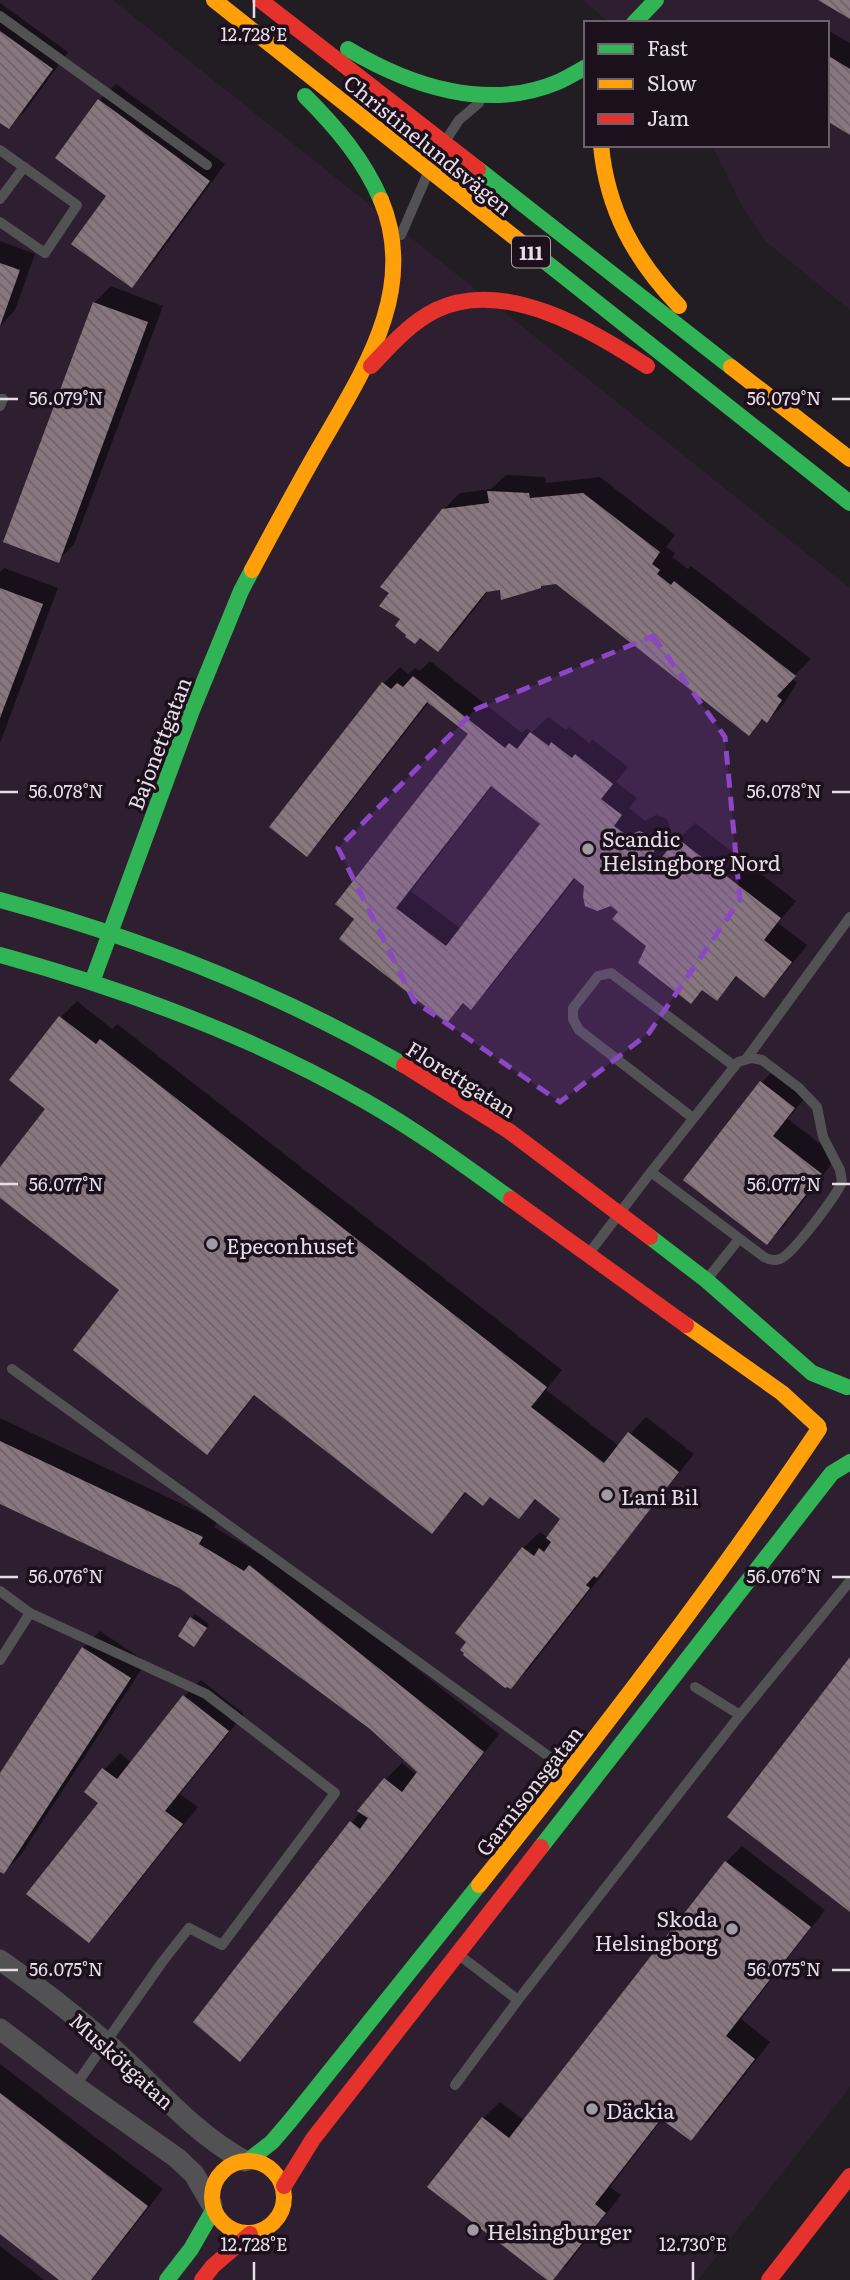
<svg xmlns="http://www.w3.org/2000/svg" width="850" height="2280" font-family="Literata,serif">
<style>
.built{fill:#2d1f2f}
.shadow{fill:#0007;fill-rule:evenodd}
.building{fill:url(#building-back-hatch);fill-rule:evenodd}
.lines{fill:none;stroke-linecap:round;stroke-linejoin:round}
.lane{stroke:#525154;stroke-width:10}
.street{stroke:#525154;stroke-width:21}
.fast{stroke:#30b455;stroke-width:16}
.slow{stroke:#ff9f0a;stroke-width:16}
.jam{stroke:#e5322d;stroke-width:16}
.marked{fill:#8b47c5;fill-opacity:0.2;stroke:#8b47c5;stroke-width:5;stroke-dasharray:14 9;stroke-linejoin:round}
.ticks{fill:none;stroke:#e6dee7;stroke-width:2.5}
.poi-dot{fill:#a19aa2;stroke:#1b101c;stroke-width:2.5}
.labels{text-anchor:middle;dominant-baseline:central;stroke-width:7;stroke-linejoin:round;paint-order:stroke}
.shield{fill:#1b101c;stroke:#a9a0aa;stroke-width:2}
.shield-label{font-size:19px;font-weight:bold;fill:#e6dee7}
.street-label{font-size:21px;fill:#e6dee7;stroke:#1b101c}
.poi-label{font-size:21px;fill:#e6dee7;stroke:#1b101c;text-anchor:start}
.ticks-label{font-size:18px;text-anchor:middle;fill:#e6dee7;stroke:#1b101c;stroke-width:7;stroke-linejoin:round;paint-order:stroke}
</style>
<defs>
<pattern id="building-back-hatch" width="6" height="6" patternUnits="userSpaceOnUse" patternTransform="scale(1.75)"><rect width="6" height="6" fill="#897780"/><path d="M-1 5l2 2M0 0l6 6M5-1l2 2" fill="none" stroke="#6e6268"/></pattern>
</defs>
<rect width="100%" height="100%" fill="#221c23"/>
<!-- built -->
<g class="built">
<polygon points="0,0 113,0 850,588 850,2087 698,2280 0,2280"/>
<polygon points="583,0 850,0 850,310 765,241 742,206 712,145 827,145 827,23 609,23"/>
</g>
<!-- shadow -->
<g class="shadow">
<polygon points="0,3 68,52 25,111 9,127 0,121"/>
<polygon points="829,31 850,43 850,133 827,119 827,33"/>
<polygon points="116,84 225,164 148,269 131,286 108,195 57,158 100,100"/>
<polygon points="0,241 35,254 15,310 0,326"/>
<polygon points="111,286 163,306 74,544 58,561 94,303"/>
<polygon points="506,475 545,477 546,483 600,477 675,535 666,547 675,553 672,557 688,569 691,566 811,659 792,678 797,683 783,705 767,721 764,718 749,733 556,582 489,590 455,634 438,650 403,619 443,510 460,493 491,489"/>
<polygon points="4,568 58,588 0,743 0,572"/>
<path d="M 430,661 L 522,733 L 527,728 L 532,732 L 548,717 L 566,730 L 569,727 L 589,743 L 592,739 L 628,767 L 616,782 L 637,798 L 629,808 L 645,821 L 656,815 L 667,819 L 671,829 L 667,839 L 674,844 L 695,823 L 796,901 L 778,923 L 807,945 L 780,979 L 764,995 L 738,976 L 717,999 L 704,989 L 691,1001 L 621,912 L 576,878 L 487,991 L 471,1007 L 465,1003 L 447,1021 L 357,919 L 471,734 L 429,702 L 323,838 L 307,854 L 384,683 L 400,667 L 408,674 L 415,668 L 420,671 ZM 493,785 L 543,824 L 461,929 L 411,891 Z"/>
<polygon points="77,1001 112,1029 117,1024 562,1370 546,1390 619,1446 646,1417 694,1454 603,1569 605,1571 527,1671 510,1687 469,1641 457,1633 523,1548 540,1532 548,1538 563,1519 537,1499 519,1517 491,1496 467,1492 432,1532 256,1394 223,1436 207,1452 122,1290 0,1195 0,1170 48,1108 12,1080 61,1017"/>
<polygon points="778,1066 810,1091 788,1119 837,1157 783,1227 767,1243 685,1179 762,1082"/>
<polygon points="0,1418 218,1521 214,1527 261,1555 267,1550 499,1734 402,1861 256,2043 239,2059 196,2022 386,1779 402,1763 417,1775 420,1772 371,1727 180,1587 0,1502"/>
<polygon points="195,1614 209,1624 198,1642 180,1636"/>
<polygon points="100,1631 146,1662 20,1856 4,1872 0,1870 0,1776 83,1648"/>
<polygon points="201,1680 244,1714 180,1794 198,1807 105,1924 89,1940 104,1770 120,1753 132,1763 185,1696"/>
<polygon points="742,1846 825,1910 741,2019 770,2042 707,2123 691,2139 663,2118 610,2187 621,2195 567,2265 550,2280 430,2187 483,2118 500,2102 525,2121 726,1862"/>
<polygon points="0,2064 163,2189 92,2280 62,2280 0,2232"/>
<polygon points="0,2246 44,2280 0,2280"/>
</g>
<!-- building -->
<g class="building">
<polygon points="818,0 850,0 850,19"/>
<polygon points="0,31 53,69 9,129 0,123"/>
<polygon points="827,55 850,69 850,135 827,121"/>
<polygon points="98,99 210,181 132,288 71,244 106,196 55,158"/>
<polygon points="0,263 20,270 0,326"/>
<polygon points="93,302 148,322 59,563 3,542"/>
<polygon points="487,491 529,493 530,498 583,493 660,552 652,564 660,570 657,574 671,585 674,581 796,676 777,696 782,700 767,723 762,719 749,736 556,584 541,586 541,588 501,600 500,590 486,592 438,652 420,638 415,644 405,637 406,635 395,626 400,619 379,606 389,593 380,587 442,509 489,503"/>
<polygon points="0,588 43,604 0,718"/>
<path d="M 413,676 L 505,748 L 509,743 L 517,749 L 530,732 L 549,746 L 551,742 L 572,758 L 575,754 L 613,784 L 601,799 L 622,815 L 614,826 L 628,836 L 639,831 L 651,835 L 656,846 L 652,856 L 659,861 L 677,838 L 781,918 L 764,940 L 792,962 L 764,998 L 736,976 L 717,1001 L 702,990 L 691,1004 L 638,963 L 646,946 L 612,919 L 618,912 L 611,906 L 597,911 L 585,906 L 583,897 L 584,886 L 574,878 L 471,1010 L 463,1003 L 447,1023 L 339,939 L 354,919 L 335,904 L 468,734 L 427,702 L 307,857 L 269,827 L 382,682 L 391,689 L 397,683 L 403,687 ZM 491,786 L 540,824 L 446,946 L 396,908 Z"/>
<polygon points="59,1016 96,1044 100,1039 547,1387 531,1407 604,1463 628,1432 679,1472 597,1578 594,1576 586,1585 590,1588 511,1689 507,1687 505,1688 463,1655 464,1653 460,1650 466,1642 455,1633 522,1547 534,1556 539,1548 544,1552 551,1542 546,1538 560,1519 535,1499 519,1519 490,1497 483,1506 465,1492 432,1534 254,1395 207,1455 73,1350 119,1290 0,1198 0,1167 45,1109 9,1080"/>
<polygon points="760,1081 795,1108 773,1136 822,1174 767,1245 683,1180"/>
<polygon points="0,1441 203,1537 199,1544 244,1571 249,1565 484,1752 386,1880 240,2062 193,2022 350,1821 360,1829 368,1818 357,1811 384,1778 402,1792 417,1772 370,1729 179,1588 0,1504"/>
<polygon points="190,1617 207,1628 194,1647 178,1636"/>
<polygon points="82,1647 131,1678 4,1874 0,1872 0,1773"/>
<polygon points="850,1657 850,1912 727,1817"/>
<polygon points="183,1695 229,1731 165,1811 183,1824 89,1943 26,1894 98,1803 84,1792 102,1768 117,1779"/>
<polygon points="725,1861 811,1927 726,2036 755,2059 691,2141 661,2119 595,2204 606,2213 553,2280 547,2280 427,2187 482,2117 509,2138"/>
<polygon points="0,2093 148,2206 91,2280 59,2280 0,2234"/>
</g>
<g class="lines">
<!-- lane -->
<g class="lane">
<polyline points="0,16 207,165"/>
<polyline points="446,140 459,120 479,103"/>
<polyline points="0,150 77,205 45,253 0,222"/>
<polyline points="0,199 24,167"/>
<polyline points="401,235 428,173"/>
<polyline points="0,399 3,399 0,406"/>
<polyline points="747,1058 850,917"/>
<polyline points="693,1118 579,1030 573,1019 573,1008 598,976 611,973 734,1066"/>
<path d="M 590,1252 L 651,1172 L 764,1257 C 769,1260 774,1261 780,1259 C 792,1255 836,1196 842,1182 L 840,1170 L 823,1137 L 817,1107 L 799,1088 L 762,1060 L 752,1058 L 738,1062 L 651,1172"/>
<polyline points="708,1278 739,1239"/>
<polyline points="12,1369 569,1771"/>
<polyline points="0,1591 30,1613"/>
<polyline points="0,1660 30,1613 206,1694 335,1793 222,1945 189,1928 163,1961 75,2086"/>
<polyline points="695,1687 740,1715 850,1581"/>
<polyline points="459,1955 518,2000"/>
<polyline points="455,2085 518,2000 740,1715"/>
</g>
<!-- street -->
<g class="street">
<path d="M 0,1960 C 43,1990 84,2022 122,2057 C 161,2093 198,2136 245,2161"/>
<polyline points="0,2029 75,2086 177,2158 194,2174 212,2205"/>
</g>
<!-- fast -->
<g class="fast">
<polyline points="634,23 656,0"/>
<path d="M 348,49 C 410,86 487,112 558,82 C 567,78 577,72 586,67"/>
<path d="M 305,96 C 336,127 364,160 381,200"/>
<polyline points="478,169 731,367"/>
<polyline points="523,244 850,503"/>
<path d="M 0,900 C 140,938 278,992 404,1065"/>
<path d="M 0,955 C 127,990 250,1035 365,1101 C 416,1130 464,1165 511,1199"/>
<polyline points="92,982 191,713 241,591 252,570"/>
<polyline points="650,1237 706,1280 812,1373 847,1387"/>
<polyline points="541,1847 832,1473 850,1462"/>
<polyline points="249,2160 272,2142 290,2121 479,1885"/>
<polyline points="167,2280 191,2249 214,2209"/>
</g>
<!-- slow -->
<g class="slow">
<polyline points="214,0 523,244"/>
<path d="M 601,145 C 607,210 635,260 679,306"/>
<polyline points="731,367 850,459"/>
<path d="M 252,570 C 274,529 296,488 319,448 C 362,373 419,290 381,200"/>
<polyline points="686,1325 782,1393 818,1426"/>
<path d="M 479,1885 C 598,1737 713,1587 819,1429"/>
<circle cx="248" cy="2197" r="36"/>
</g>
<!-- jam -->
<g class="jam">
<polyline points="260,0 478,169"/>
<path d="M 371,366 C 391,345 410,323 436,310 C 504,277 591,330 647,366"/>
<polyline points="404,1065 509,1131 650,1237"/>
<polyline points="511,1199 686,1325"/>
<polyline points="284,2186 313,2139 541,1847"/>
<polyline points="202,2280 213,2266 250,2234"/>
<polyline points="769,2280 850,2176"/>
</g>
</g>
<!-- marked area -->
<path class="marked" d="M 653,636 L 725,737 L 740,900 L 649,1033 L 560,1102 L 414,1001 L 338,848 L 476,709 Z"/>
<!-- ticks -->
<path class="ticks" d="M 254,0 L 254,18M 0,399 L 18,399M 832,399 L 850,399M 0,792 L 18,792M 832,792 L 850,792M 0,1184 L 18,1184M 832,1184 L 850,1184M 0,1577 L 18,1577M 832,1577 L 850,1577M 0,1970 L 18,1970M 832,1970 L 850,1970M 254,2262 L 254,2280M 693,2262 L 693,2280"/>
<!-- markers -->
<g class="poi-dot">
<circle cx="588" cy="849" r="7"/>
<circle cx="212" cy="1244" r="7"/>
<circle cx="607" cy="1495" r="7"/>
<circle cx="732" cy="1929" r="7"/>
<circle cx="592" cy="2109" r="7"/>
<circle cx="473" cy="2230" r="7"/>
</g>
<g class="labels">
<!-- shield labels -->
<rect class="shield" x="512" y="236.5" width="38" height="31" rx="5"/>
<g class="shield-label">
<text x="531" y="252">111</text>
</g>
<!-- street labels -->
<g class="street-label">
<text transform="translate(429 144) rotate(39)">Christinelundsvägen</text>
<text transform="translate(158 743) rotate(-69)">Bajonettgatan</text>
<text transform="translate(462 1078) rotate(32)">Florettgatan</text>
<text transform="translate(528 1790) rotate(-52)">Garnisonsgatan</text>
<text transform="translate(123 2060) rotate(42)">Muskötgatan</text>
</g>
<!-- poi labels -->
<g class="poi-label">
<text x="602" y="837">Scandic<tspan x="602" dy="24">Helsingborg Nord</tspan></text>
<text x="226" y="1244">Epeconhuset</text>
<text x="621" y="1495">Lani Bil</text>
<text x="718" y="1917" text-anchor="end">Skoda<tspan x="718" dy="24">Helsingborg</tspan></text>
<text x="606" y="2109">Däckia</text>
<text x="487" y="2230">Helsingburger</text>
</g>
</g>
<g class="ticks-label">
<text x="254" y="41">12.728°E</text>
<text x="66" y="405">56.079°N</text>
<text x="784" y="405">56.079°N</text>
<text x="66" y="798">56.078°N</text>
<text x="784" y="798">56.078°N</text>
<text x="66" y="1191">56.077°N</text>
<text x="784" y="1191">56.077°N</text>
<text x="66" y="1583">56.076°N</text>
<text x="784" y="1583">56.076°N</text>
<text x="66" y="1976">56.075°N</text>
<text x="784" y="1976">56.075°N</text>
<text x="254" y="2251">12.728°E</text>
<text x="693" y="2251">12.730°E</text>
</g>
<!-- legend -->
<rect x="584" y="21" width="245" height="126" fill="#1b101c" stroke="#6c626d" stroke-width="2"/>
<rect x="598" y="44" width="35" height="10" fill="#30b455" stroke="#6c626d" stroke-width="2"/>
<text x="647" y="56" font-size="21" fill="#e6dee7">Fast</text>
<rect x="598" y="79" width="35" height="10" fill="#ff9f0a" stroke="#6c626d" stroke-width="2"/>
<text x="647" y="91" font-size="21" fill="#e6dee7">Slow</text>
<rect x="598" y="114" width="35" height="10" fill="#e5322d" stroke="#6c626d" stroke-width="2"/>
<text x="647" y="126" font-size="21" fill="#e6dee7">Jam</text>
</svg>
